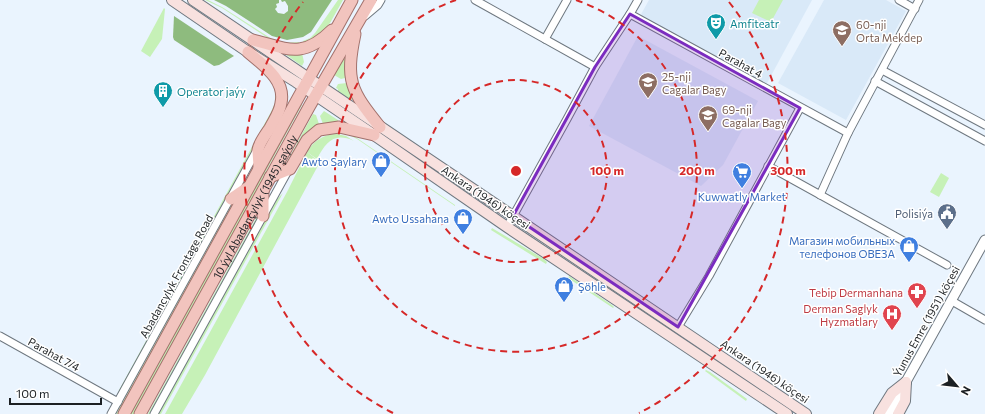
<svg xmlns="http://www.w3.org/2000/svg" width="985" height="414" font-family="Commissioner,sans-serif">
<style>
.built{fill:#d9e9f8}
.green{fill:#c6f1b7}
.forest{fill:#8ebb7e}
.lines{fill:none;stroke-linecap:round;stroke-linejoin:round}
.minor-casing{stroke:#6f7880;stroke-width:9}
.tertiary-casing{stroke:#6f7880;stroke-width:11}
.secondary-casing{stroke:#6f7880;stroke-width:12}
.primary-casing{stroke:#a1716c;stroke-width:13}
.minor{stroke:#fff;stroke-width:7}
.tertiary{stroke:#fff;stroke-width:9}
.secondary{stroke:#f8e1df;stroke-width:10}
.primary{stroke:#f2c4be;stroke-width:11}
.marked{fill:#7b2cbf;fill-opacity:0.2;stroke:#7b2cbf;stroke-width:3;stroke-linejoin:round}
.ring{fill:none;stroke:#d62828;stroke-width:2;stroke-dasharray:7 5}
.labels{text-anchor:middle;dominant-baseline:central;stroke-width:3;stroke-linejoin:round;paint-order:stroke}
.culture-label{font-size:11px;fill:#0d838f;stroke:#fff;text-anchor:start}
.education-label{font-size:11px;fill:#785e54;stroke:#fff;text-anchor:start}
.street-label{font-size:11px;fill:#1c2023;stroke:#fff}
.shop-label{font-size:11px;fill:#366cbe;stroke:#fff;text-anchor:end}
.service-label{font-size:11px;fill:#4e5e75;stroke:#fff;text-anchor:end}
.health-label{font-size:11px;fill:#be3a42;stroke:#fff;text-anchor:end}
.centre{fill:#d62828;stroke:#fff;stroke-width:2}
.ring-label{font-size:12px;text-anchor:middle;font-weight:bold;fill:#d62828;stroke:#fff;stroke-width:3;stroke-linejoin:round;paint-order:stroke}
</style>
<rect width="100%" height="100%" fill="#eaf4fe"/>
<!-- built -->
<g class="built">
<polygon points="649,0 812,0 766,85 640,16"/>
<polygon points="824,0 886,0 906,11 846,120 778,83"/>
<polygon points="638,36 758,101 723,165 701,186 589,126"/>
</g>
<!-- green -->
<g class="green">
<polygon points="205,0 208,0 222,7 275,41 284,43 299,42 299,45 287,46 274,42 222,8"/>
<polygon points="338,0 343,0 330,23 320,35 304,44 303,41 310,38 315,33"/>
<polygon points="759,0 783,0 771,22 752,13"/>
<polygon points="164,8 165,9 162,39 150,57 141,51"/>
<polygon points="302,53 304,62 302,66 285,54"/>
<polygon points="346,54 345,78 341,79 334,75"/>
<polygon points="347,83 353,99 351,100 338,91 338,89 336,88 338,84"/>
<polygon points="275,96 278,96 276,108 121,390 118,392 271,112 275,103"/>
<polygon points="300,104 302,105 264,175 231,241 135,414 130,414"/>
<polygon points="324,111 338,120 338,122 323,124 320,116"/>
<polygon points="313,114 316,115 319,124 305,135 288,165 284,167"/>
<polygon points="345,133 354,136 455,205 455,206 357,139"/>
<path d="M 337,134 L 346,136 L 354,141 C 334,132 326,142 317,159 L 307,152 C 313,141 324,134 337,134 Z"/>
<polygon points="307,152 320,162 205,375 182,414 165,414 287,192"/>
<polygon points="941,173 949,178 939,197 930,192"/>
<polygon points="283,193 161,414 158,414 277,199"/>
<polygon points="237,198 118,414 116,414 233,202"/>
<polygon points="260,211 260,214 151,414 148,414"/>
<polygon points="492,228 544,259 547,262 546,264 491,230"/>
<polygon points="569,276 612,305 614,307 613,308 568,278"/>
<polygon points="706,370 710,372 747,399 746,401 705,371"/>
</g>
<!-- forest -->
<g class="forest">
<polygon points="214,0 279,0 279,3 276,4 277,7 275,9 278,13 284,14 288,11 288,6 285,1 282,2 281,0 332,0 311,32 303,37 287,40 272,36 226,6"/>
<polygon points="174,16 234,56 219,65 214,66 174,40 173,37"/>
</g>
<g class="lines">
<defs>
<g id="minor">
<polyline points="475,0 595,67"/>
<polyline points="899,0 915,9"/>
<polyline points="630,14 848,133"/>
<polyline points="365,16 378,5 381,0"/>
<polyline points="545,39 567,0"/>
<polyline points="882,70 985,125"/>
<polyline points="875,81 985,141"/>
<polyline points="768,166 947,265"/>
<polyline points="820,195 848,133 919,0"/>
<polyline points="507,227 567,119 595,67 630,14 638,0"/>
<polyline points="952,301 985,320"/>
<polyline points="678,327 709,276 800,108"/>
<polyline points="0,336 118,402"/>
<polyline points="111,414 257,150"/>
<polyline points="154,414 289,169"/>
</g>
<polyline id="tertiary" points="888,414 985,240"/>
<g id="secondary">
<polyline points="172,0 248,52 296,82 374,135 507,227 787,414"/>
<polyline points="193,0 806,414"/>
<polyline points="879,414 892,393 906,382"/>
<polyline points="898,414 905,401 906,382"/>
</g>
<g id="primary">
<path d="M 355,34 C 345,81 351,91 380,127"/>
<path d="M 253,40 C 288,49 303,59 332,30"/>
<path d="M 248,52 C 263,65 286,80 281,103 C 280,112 274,120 270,128 C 266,134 259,143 258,150 C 258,155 259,162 259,168"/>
<polyline points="270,177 290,169 307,140 319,130 339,127 374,135"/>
<polyline points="263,191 263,216"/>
<polyline points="231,199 247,188"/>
<polyline points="124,414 352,0"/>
<path id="s1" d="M 140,414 L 309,107 L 371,0"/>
</g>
</defs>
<!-- minor casing -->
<use href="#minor" class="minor-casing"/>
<!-- tertiary casing -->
<use href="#tertiary" class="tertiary-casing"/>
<!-- secondary casing -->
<use href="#secondary" class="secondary-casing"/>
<!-- primary casing -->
<use href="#primary" class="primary-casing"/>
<!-- minor -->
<use href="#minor" class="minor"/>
<!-- tertiary -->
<use href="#tertiary" class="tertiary"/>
<!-- secondary -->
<use href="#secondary" class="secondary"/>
<!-- primary -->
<use href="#primary" class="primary"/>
</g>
<!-- marked area -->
<path class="marked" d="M 630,14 L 800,108 L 678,327 L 513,216 L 595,67 Z"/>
<!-- distance rings -->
<g class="ring">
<circle cx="516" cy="171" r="91"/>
<path d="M576 0A181 181 0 1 1 456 0"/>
<path d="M393 413A272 272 0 0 1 303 2M729 2A272 272 0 0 1 639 413"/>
</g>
<!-- icons -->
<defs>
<symbol id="theatre-pin" viewBox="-11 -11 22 30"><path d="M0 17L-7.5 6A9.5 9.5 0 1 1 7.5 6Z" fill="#0f9aa8" stroke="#fff"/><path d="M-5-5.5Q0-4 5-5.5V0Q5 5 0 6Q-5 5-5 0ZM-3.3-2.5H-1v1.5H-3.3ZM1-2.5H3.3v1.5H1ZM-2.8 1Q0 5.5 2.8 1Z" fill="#fff"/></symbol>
<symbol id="school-pin" viewBox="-11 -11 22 30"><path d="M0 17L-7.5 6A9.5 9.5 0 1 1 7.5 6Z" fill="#8d6e63" stroke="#fff"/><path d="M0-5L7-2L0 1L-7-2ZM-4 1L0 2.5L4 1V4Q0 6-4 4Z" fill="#fff"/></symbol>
<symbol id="building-pin" viewBox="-11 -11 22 30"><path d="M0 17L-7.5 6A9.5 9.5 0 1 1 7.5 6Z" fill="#0f9aa8" stroke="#fff"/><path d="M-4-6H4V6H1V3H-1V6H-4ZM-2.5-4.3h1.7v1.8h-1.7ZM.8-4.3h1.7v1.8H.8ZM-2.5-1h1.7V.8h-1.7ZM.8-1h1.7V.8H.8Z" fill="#fff"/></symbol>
<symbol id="shop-pin" viewBox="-11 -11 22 30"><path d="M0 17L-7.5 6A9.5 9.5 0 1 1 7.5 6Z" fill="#3f7fe0" stroke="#fff"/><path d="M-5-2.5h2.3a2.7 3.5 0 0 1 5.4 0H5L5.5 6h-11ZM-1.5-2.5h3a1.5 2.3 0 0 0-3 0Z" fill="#fff"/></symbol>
<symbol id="supermarket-pin" viewBox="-11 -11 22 30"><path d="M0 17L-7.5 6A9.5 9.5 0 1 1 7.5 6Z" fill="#3f7fe0" stroke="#fff"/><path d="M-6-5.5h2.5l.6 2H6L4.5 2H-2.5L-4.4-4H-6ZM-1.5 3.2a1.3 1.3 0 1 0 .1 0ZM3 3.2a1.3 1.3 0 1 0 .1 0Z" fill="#fff"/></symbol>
<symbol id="civic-pin" viewBox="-11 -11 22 30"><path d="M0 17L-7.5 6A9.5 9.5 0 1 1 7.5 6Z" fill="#5c6f8a" stroke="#fff"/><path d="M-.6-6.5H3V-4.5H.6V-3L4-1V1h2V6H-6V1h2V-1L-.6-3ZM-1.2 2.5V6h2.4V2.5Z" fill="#fff"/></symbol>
<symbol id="pharmacy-pin" viewBox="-11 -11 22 30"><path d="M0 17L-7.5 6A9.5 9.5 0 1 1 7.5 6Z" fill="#e0444e" stroke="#fff"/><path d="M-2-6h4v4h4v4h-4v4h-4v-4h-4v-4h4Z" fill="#fff"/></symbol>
<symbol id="hospital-pin" viewBox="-11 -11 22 30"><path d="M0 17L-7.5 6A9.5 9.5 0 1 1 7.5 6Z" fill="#e0444e" stroke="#fff"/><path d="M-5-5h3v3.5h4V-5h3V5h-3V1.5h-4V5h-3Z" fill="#fff"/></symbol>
</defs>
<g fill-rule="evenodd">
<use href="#theatre-pin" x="705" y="12" width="22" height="30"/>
<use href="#school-pin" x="831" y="19" width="22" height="30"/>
<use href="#school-pin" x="637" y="71" width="22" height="30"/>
<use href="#building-pin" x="152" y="80" width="22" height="30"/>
<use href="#school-pin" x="697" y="104" width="22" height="30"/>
<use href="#shop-pin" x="370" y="150" width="22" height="30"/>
<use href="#supermarket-pin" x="731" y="161" width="22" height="30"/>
<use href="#civic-pin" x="936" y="202" width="22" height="30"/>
<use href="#shop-pin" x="452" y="207" width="22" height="30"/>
<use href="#shop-pin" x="898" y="235" width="22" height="30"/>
<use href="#shop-pin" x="553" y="275" width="22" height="30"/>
<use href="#pharmacy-pin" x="906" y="281" width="22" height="30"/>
<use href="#hospital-pin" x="881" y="303" width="22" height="30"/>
</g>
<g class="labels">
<!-- culture labels -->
<g class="culture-label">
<text x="730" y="23">Amfiteatr</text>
<text x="177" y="91">Operator jaýy</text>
</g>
<!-- education labels -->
<g class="education-label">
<text x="856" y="24">60-nji<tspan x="856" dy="13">Orta Mekdep</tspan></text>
<text x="662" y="76">25-nji<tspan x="662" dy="13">Cagalar Bagy</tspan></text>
<text x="722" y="109">69-nji<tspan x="722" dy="13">Cagalar Bagy</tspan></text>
</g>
<!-- street labels -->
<g class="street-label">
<text transform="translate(741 63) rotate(29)">Parahat 4</text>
<text transform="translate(486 197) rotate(34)">Ankara (1946) köçesi</text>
<text stroke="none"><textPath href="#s1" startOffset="237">10 ýyl Abadançylyk (1945) şaýoly</textPath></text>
<text transform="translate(176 276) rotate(-61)">Abadancylyk Frontage Road</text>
<text transform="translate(926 321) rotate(-61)">Ýunus Emre (1951) köçesi</text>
<text transform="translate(54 354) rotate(29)">Parahat 7/4</text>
<text transform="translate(765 371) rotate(34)">Ankara (1946) köçesi</text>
</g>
<!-- shop labels -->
<g class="shop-label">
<text x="367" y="161">Awto Saylary</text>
<text x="742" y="196" text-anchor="middle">Kuwwatly Market</text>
<text x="449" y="218">Awto Ussahana</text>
<text x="895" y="240">Магазин мобильных<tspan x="895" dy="13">телефонов ОВЕЗА</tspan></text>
<text x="578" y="286" text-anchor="start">Şöhle</text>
</g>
<!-- service labels -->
<g class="service-label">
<text x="933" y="213">Polisiýa</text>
</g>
<!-- health labels -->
<g class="health-label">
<text x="903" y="292">Tebip Dermanhana</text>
<text x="878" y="308">Derman Saglyk<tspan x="878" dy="13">Hyzmatlary</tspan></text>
</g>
</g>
<circle cx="516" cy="171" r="6" class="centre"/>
<g class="ring-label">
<text x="607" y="175">100 m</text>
<text x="697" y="175">200 m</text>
<text x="788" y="175">300 m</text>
</g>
<!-- north arrow -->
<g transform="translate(957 386) rotate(118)" stroke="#ffffff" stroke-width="3" paint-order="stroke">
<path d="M0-3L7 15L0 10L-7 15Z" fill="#1c2023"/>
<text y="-6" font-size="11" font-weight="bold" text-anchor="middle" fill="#1c2023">N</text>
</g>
<!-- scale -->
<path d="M10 398v6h91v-6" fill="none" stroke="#1c2023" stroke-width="2"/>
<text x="16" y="398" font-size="12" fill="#1c2023" stroke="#ffffff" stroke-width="3" paint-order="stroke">100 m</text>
</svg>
